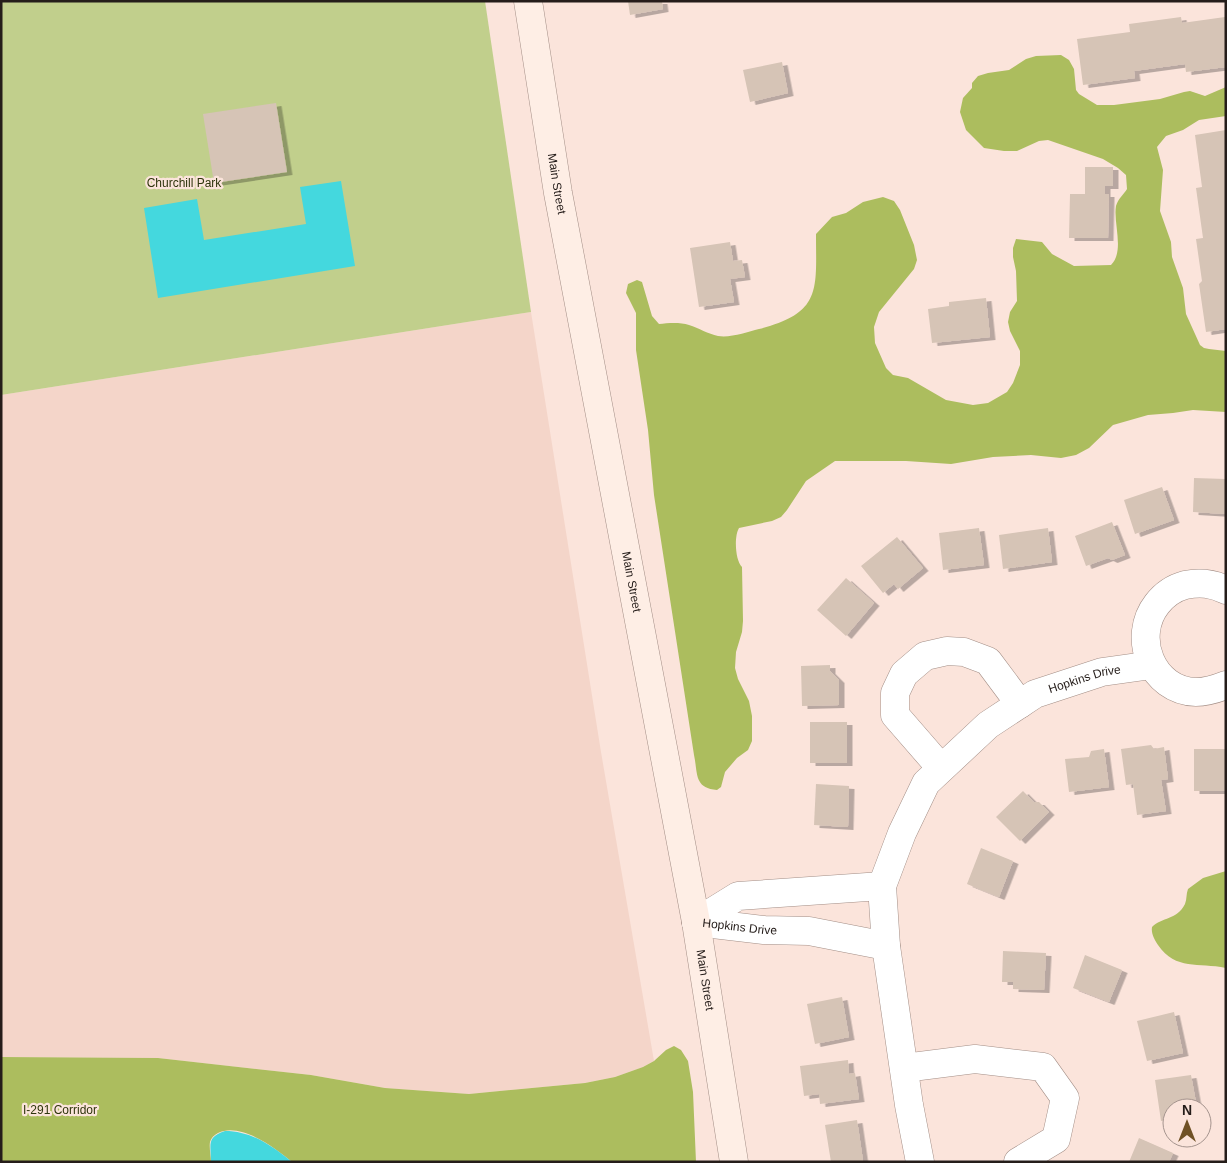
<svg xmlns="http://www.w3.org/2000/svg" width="1227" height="1163" font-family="Arial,sans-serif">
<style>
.built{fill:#f4d5c9}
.green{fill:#c1cf8c}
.forest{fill:#acbd5e}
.water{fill:#44d8de}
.building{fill:#d6c4b6;filter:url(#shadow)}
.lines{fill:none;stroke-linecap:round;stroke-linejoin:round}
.minor-casing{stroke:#a38e86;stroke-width:29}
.secondary-casing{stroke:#a38e86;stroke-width:29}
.minor{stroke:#fff;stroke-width:28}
.secondary{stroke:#feeee5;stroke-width:28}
.labels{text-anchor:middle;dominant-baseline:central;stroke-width:4.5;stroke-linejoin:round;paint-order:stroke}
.park-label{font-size:12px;fill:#2f350d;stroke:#fbe4db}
.street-label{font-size:12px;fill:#251d1a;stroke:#fbe4db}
</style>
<defs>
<filter id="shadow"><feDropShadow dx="5.5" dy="3" stdDeviation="0" flood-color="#0004"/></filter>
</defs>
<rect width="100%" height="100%" fill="#fbe4db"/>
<!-- built -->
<polygon class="built" points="531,312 601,752 654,1061 643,1067 615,1077 585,1083 469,1094 385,1088 311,1075 158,1058 1,1057 1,395"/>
<!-- green -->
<polygon class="green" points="1,1 485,1 531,312 1,395"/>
<!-- forest -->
<g class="forest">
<path d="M 1061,55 L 1069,60 L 1074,69 L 1076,90 L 1079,94 L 1097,105 L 1114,105 L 1160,99 L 1184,92 L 1190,91 L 1205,96 L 1226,87 L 1226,116 L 1199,120 L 1183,130 L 1166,136 L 1157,147 L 1163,170 L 1160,211 L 1171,242 L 1172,257 L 1183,288 L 1186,314 L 1200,345 L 1204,348 L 1209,349 L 1226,351 L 1226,412 L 1193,410 L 1173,413 L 1148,415 L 1113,425 L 1089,448 L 1076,455 L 1061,458 L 1031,455 L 993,457 L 951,464 L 906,461 L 835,461 L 806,481 L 787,510 L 781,517 L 772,521 L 739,528 C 734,536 735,560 742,567 L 743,621 L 742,632 L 736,652 L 735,668 L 738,679 L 749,701 L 752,716 L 752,741 L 748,750 L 737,758 L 725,772 L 721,787 L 717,790 C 694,788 698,774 694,755 L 654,495 L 648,430 L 636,350 L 636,313 L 626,293 L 628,284 L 637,280 L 642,282 L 652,316 L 659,324 C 668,323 680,322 689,325 C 699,328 708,334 718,336 C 731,338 747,332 759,329 C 822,313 816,290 816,234 L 832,217 L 846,213 L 863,202 L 883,197 L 894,201 L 900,210 L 914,245 L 917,260 L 914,269 L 879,312 L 874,327 L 875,343 L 886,368 L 893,375 L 908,378 L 946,400 L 973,405 L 988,403 L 1007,392 L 1013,383 L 1020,365 L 1020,351 L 1010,331 L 1008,322 L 1010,312 L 1017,301 L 1016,271 L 1013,257 L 1013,248 L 1016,239 L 1042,242 L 1052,254 L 1074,266 L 1111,265 C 1125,251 1113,223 1116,206 C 1118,199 1124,194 1127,189 L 1126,175 L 1118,168 L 1103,159 L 1048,140 L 1039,141 L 1017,151 L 1004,151 L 984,148 L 966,130 L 960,112 L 963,98 L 972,88 L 972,83 L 978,76 L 988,73 L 1009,70 L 1026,59 L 1036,56 Z"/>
<path d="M 1226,871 L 1226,968 C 1198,962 1176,971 1158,945 C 1154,939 1151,933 1152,927 C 1162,917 1177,920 1185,904 C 1187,899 1186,894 1188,889 L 1203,878 Z"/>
<path d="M 674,1046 L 681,1050 L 688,1061 L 693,1092 L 696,1162 L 292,1162 C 275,1148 241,1122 218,1133 C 214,1135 211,1138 210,1142 C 209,1148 211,1156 211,1162 L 1,1162 L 1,1057 L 158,1058 L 311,1075 L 385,1088 L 469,1094 L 585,1083 L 615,1077 L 643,1067 L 654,1061 L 666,1050 Z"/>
</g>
<!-- water -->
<g class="water">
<polygon points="341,181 355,266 158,298 144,208 197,199 204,240 306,224 300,187"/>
<path d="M 225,1131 C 252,1131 272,1146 292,1162 L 211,1162 C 211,1145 206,1137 225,1131 Z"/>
</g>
<!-- building -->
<g class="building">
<polygon points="628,1 662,1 663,9 630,15"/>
<polygon points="1181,17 1182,23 1225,17 1226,67 1186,72 1185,64 1134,71 1135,78 1083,85 1077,39 1130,32 1129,24"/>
<polygon points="782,62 788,93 750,102 743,70"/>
<polygon points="276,103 287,172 214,183 203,114"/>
<polygon points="1226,130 1226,329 1206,332 1199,284 1202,281 1196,239 1203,238 1196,188 1202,187 1195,135"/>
<polygon points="1085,167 1113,167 1113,186 1105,186 1105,194 1109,194 1108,238 1069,238 1070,194 1085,194"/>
<polygon points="730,242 733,261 742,260 745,277 730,279 734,302 699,307 690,248"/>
<polygon points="986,298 990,337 932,343 928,309 949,306 949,302"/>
<polygon points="1194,478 1226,479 1226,514 1193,512"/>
<polygon points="1162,487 1174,520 1135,534 1124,500"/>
<polygon points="1112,522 1125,555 1112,560 1108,558 1086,566 1075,536"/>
<polygon points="979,528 984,565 943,570 939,533"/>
<polygon points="1048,528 1052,562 1003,569 999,535"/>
<polygon points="897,537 923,568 898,589 894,584 883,593 861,566"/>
<polygon points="846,578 874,603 846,636 817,610"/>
<polygon points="830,665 830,671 839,680 839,705 802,706 801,666"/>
<rect x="810" y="722" width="37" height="41"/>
<polygon points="1151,745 1154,749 1164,747 1168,779 1161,780 1166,811 1137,815 1133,784 1126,785 1121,749"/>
<polygon points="1104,749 1109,787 1069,792 1065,759 1089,757 1091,751"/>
<rect x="1194" y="749" width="32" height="42"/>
<polygon points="816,784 849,786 848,827 814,825"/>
<polygon points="1023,791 1034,802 1039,802 1049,812 1020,841 996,817"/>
<polygon points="981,848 1013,861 999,897 967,884"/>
<polygon points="1003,951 1046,953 1044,990 1013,989 1013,982 1002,982"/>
<polygon points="1085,955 1122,970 1109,1002 1073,988"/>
<polygon points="842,997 849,1037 815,1044 807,1004"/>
<polygon points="1174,1012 1183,1053 1147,1061 1137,1021"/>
<polygon points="848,1060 849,1074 855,1073 859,1099 820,1104 819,1094 804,1096 800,1066"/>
<polygon points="1191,1075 1197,1108 1172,1108 1172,1119 1161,1121 1155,1080"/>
<polygon points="857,1120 863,1161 831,1162 825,1125"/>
<polygon points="1139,1138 1173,1153 1169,1162 1129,1162"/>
</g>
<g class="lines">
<defs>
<g id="minor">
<path d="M 1226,590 C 1212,583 1200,582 1185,585 C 1174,588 1164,595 1157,604 C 1131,637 1152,691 1196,692 C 1207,692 1216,689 1226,685"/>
<polyline points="941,768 895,715 895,693 904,674 925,656 947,651 964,652 988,661 1020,704"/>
<polyline points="696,922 738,896 882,886"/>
<path id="s1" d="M 696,922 L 764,930 L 809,931 L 886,946"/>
<polyline points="904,1068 975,1059 1043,1067 1065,1098 1056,1139 1018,1162"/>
<path id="s2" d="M 920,1162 L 909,1105 L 886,946 L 882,886 L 902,833 L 926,783 L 988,725 L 1035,694 L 1102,672 L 1152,665"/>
</g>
<g id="secondary">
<path id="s3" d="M 528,1 L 558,193 L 696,922 L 734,1162"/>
</g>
</defs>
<!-- minor casing -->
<use href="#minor" class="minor-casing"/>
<!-- secondary casing -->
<use href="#secondary" class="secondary-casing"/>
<!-- minor -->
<use href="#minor" class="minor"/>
<!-- secondary -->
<use href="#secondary" class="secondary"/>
</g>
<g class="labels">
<!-- park labels -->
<g class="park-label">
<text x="184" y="183">Churchill Park</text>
<text x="60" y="1110">I-291 Corridor</text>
</g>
<!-- street labels -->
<g class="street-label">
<text stroke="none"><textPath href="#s3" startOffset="185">Main Street</textPath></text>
<text stroke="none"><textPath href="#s3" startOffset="590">Main Street</textPath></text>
<text stroke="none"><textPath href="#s2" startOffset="584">Hopkins Drive</textPath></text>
<text stroke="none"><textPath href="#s1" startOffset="44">Hopkins Drive</textPath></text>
<text stroke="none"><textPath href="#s3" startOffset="995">Main Street</textPath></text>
</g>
</g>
<!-- border -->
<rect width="1227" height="1163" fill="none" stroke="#251d1a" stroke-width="5"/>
<!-- north arrow -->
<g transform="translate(1187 1123)"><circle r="24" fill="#fbe4db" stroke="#a5948e"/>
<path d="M0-4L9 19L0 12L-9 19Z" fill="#6f5125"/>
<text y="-8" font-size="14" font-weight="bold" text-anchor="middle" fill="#251d1a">N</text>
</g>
</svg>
